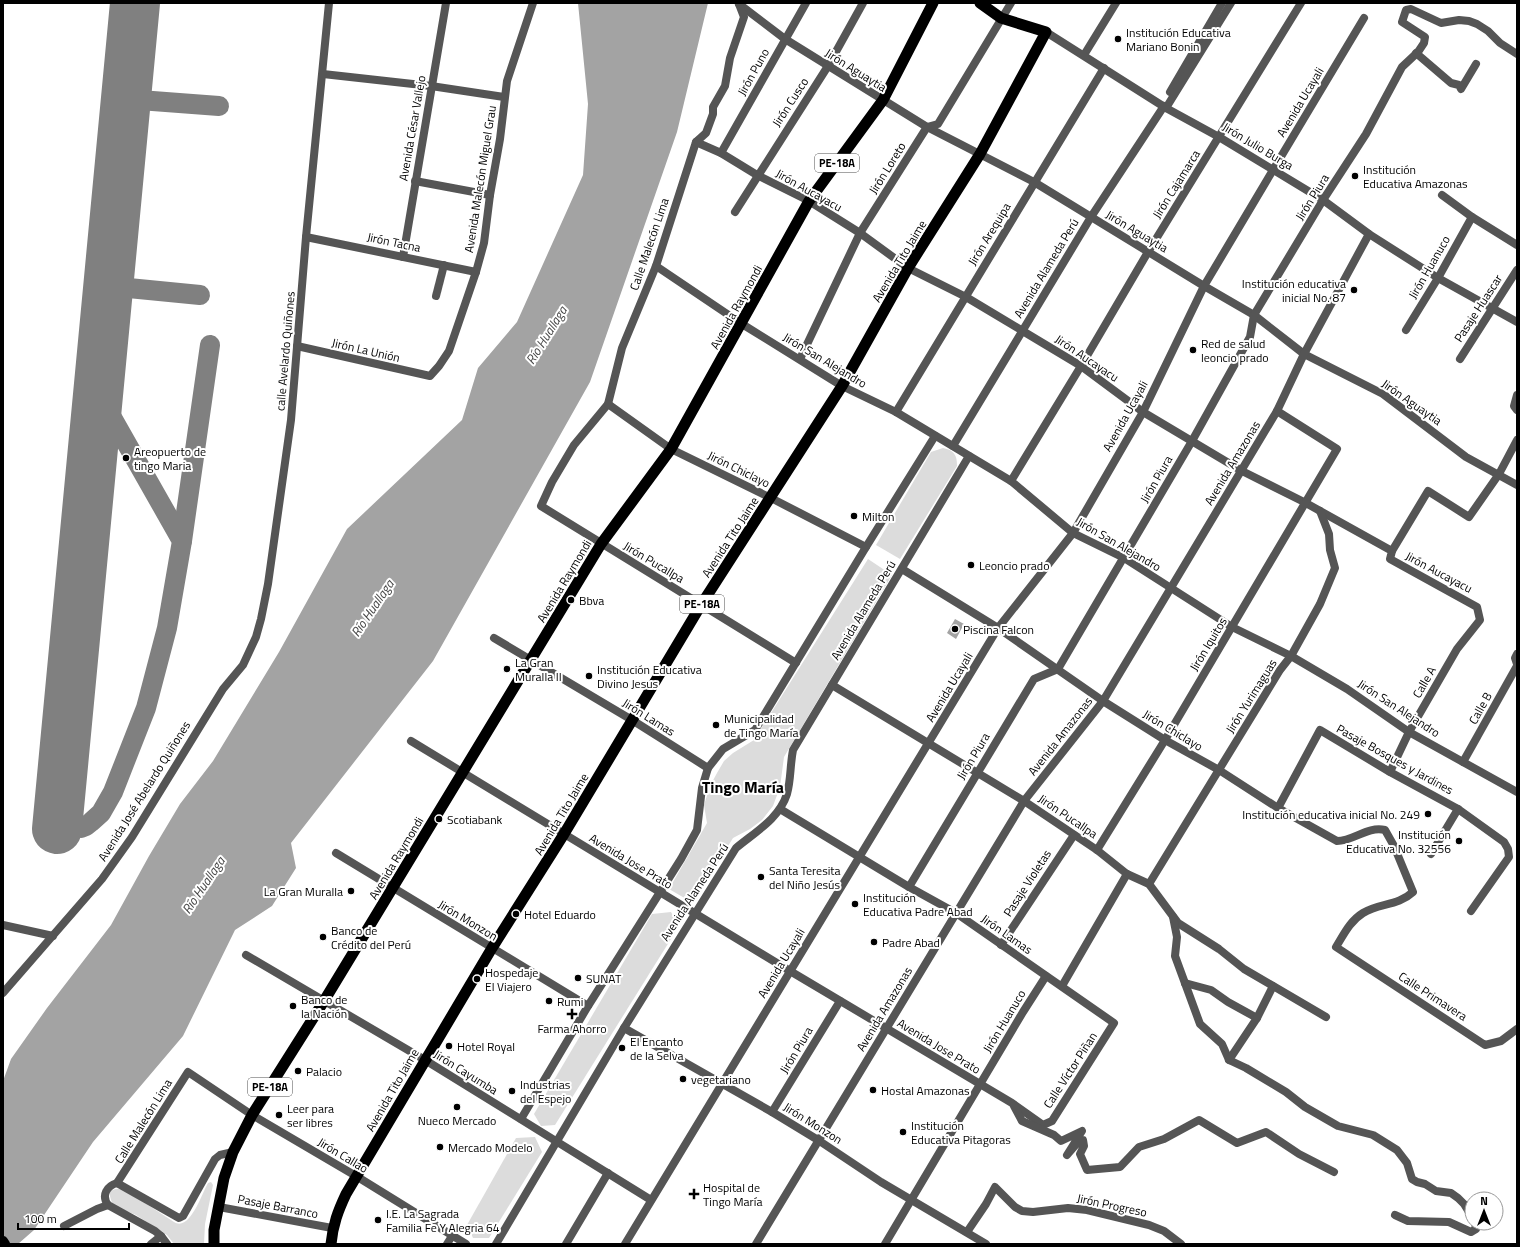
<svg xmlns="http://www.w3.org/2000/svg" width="1520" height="1247" font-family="'Titillium Web',sans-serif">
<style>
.green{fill:#dcdcdc}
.water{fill:#a3a3a3}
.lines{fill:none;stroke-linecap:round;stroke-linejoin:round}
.taxiway{stroke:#808080;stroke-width:20}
.runway{stroke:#808080;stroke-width:50}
.minor{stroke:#555;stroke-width:8}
.tertiary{stroke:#555;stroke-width:8}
.primary{stroke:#000;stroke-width:10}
.trunk{stroke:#000;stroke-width:11}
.poi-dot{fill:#000;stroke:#fff;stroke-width:1.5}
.labels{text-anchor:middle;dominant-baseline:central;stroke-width:4;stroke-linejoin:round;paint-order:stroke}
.shield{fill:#fff;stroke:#4c4c4c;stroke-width:1}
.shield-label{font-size:11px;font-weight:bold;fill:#000}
.poi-label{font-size:12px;fill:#000;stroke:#fff;text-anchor:start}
.street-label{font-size:12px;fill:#000;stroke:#fff}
.water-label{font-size:13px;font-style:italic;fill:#444;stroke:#fff}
.district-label{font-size:16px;font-weight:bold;fill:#000;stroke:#fff}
</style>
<rect width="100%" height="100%" fill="#fff"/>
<!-- green -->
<g class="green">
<path d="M 943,448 C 954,450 957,455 957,466 L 900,559 L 876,545 L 931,452 Z"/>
<polygon points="868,559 892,575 784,757 780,787 773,806 762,820 750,829 733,838 693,903 669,889 707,823 704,805 710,786 717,773 724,761 733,753 754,740"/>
<polygon points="671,912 679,926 555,1125 541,1126 534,1114 652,914"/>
<polygon points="535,1137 542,1152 489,1238 473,1238 467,1225 516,1138"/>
<path d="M 211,1182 L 213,1185 L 205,1224 L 204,1244 L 174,1244 L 167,1235 L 136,1215 L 117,1207 L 112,1203 L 109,1193 C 113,1188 119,1188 125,1190 L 174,1222 C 190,1232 202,1193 208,1183 Z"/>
</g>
<!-- water -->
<g class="water">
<polygon points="578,3 708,3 677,132 590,382 433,661 291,843 296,868 272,906 235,930 183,1036 93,1142 34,1230 18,1244 3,1244 3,1081 11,1059 47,1008 111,925 149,856 180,804 213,761 279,652 347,529 462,420 478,368 517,322 583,175 588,104"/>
<polygon points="955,619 964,624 956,639 947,633"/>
</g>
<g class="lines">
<!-- taxiway -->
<g class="taxiway">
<polyline points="126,99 219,106"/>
<polyline points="108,286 200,295"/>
<polyline points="182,541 210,345"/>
<polyline points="58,811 62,819 68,824 81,828 86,826 91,822 101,813 113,792 146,708 167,628 182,541 98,393"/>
</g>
<!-- runway -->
<polyline class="runway" points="57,829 135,3"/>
<!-- minor -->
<g class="minor">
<polyline points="739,4 785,39 927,127 1034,182 1204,286 1254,315 1304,354 1383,394 1466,457 1517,485"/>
<polyline points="739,4 744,17 730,58 725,86 713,107 713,114 706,133 696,142 656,266 622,348 608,404 574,445 552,482 541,506 796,663"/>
<polyline points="1416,53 1451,83 1459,85 1461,89 1476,64"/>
<polyline points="1084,55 1116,3"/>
<polyline points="323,74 431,86 504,97"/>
<polyline points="1170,92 1222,3"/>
<polyline points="1166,108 1231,3"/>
<polyline points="696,142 721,153 757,175 809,201 860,233 908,268 966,297 1081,366 1143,412 1242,471 1304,502 1392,551 1390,559 1477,607 1480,620 1457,649 1409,732 1390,772"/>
<polyline points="721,153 806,3"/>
<polyline points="1273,170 1364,18"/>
<polyline points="415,181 490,195"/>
<polyline points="1442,195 1472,217 1517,245"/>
<polyline points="735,212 828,66 863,3"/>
<polyline points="1369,234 1438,278 1517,322"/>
<polyline points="306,237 476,272"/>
<polyline points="403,257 446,3"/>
<polyline points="656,266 742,324"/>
<polyline points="436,296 444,265"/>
<polyline points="1406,330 1438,278 1472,217"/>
<polyline points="297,346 430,376 439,366 449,351 476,272 484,243 490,195 500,139 507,81 533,3"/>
<polyline points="800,359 860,233 927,127 938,124 1011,3"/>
<polyline points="1460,359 1517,270"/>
<polyline points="1517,395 1514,406 1517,410"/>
<polyline points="608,404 671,449 771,498 866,547"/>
<polyline points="896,412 1104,68"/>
<polyline points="953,446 1091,217 1164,106"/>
<polyline points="1011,481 1081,366 1148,252 1301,3"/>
<polyline points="1392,551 1428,491 1469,517 1499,474 1517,440"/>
<path d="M 902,569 L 998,628 L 1103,701 L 1165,740 L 1219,770 L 1278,808 L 1337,841 C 1354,841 1367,826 1385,830 L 1394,846 L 1413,892 C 1398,906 1379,903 1363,913 C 1350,921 1344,934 1336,947 L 1485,1045 L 1501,1041 L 1517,1029"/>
<polyline points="1171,588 1232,627 1291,656 1347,689 1409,732 1517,792"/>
<polyline points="494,638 632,720 708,768"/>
<polyline points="1517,654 1515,658 1517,664"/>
<polyline points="832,685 1024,801 1097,850 1127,874 1149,884 1178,923 1219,949 1244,969 1326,1017"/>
<polyline points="411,741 790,971 1012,1103 1043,1125 1052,1121 1114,1023 956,913 909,887 780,809"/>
<polyline points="1463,762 1517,666"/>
<polyline points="1278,808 1320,730 1390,772 1458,809 1504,842 1508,849 1509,857 1471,911"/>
<polyline points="1097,850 1165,740 1337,449 1277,411"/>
<polyline points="336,853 588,1006"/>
<polyline points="1431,854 1458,809"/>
<polyline points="1149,884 1280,670 1291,656 1320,604 1335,568 1330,550 1329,534 1320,511"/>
<polyline points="909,887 1034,679 1058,669 1192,441 1250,337 1254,315 1323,200 1366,134 1402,67 1418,52 1424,43 1425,37 1402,22 1406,10 1411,9 1441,23 1459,20 1469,21 1477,24 1488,31 1500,43 1517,54"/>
<polyline points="1173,917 1177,937 1175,956 1200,1024 1222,1044 1229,1060 1246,1068 1286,1092 1305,1107 1338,1126 1373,1135 1397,1150 1407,1163 1412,1179 1417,1182 1425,1184 1436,1191 1451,1193 1458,1198 1464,1204 1472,1217"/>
<polyline points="3,925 53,936"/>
<polyline points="1001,945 1074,835"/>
<polyline points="246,955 425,1060 651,1200"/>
<polyline points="1185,983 1211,990 1228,1002 1257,1018"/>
<polyline points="1062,986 1127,874"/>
<polyline points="3,993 102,879 132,837 223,689 243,665 256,637 261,619 268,584 291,420 306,237 329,3"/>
<polyline points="624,1028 772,1112 818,1140 881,1182 986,1244"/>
<polyline points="1229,1060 1257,1018 1273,986"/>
<polyline points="1014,1106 1022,1121 1054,1135 1061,1141 1082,1131 1067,1155 1080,1140 1083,1140 1084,1146 1080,1154 1087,1170 1120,1167 1139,1147 1164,1139 1199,1120 1237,1143 1266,1132 1299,1154 1334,1172"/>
<polyline points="772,1112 840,1001"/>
<polyline points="117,1183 188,1072 252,1115"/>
<polyline points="219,1207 332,1228"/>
<polyline points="1395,1215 1408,1221 1449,1222 1471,1232 1476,1229 1475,1223"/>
<polyline points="64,1226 97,1209 108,1205"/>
<polyline points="967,1232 986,1204 995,1187 1015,1207 1022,1211 1033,1212 1068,1208 1087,1210 1149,1225 1164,1231 1181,1244"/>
<polyline points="151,1244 161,1236"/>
<path d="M 167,1244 L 161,1236 L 155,1231 L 108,1205 C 101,1195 107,1186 117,1183 L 179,1218 L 183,1216 L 215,1159 L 220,1155 L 233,1152"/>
<polyline points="566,1244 608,1173"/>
<polyline points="885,1244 1023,1012 1046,976"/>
</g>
<!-- tertiary -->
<g class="tertiary">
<polyline points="742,324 842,386 896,412 1011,481 1073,533 1124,558 1171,588"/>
<polyline points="252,1115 356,1176 466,1244"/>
<polyline points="521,1119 588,1006 681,859 697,830 702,788 708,768 723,749 755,730 866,547 935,436"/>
<polyline points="447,1244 452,1236"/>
<path d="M 496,1244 L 624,1028 L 736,848 C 755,832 779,819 787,794 C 791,780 790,765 793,750 L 969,456"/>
<polyline points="625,1244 998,628 1073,533 1143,412 1204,286 1273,170"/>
<polyline points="756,1244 1024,801 1103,701 1277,411 1304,354 1369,234 1323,200 1219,137 1166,108 1046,32"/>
</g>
<!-- primary -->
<polyline class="primary" points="3,1241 5,1244"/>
<!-- trunk -->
<g class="trunk">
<polyline points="214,1244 214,1230 224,1178 233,1152 252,1115 324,1001 601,544 671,449 809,201 883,100 933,3"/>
<path d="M 331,1244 C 333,1224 338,1211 346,1194 L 492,948 L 564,834 L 701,605 L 842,386 L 908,268 L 980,154 L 1046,32 L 1001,18 L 980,3"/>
</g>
</g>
<!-- markers -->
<g class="poi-dot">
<circle cx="1118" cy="39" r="4"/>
<circle cx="1355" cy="176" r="4"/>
<circle cx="1354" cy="290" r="4"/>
<circle cx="1193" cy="350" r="4"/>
<circle cx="126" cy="458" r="4"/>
<circle cx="854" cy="516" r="4"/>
<circle cx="971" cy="565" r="4"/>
<circle cx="571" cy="600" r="4"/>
<circle cx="955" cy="629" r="4"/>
<circle cx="507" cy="669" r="4"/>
<circle cx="589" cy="676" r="4"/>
<circle cx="716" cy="725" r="4"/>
<circle cx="1428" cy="814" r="4"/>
<circle cx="439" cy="819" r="4"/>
<circle cx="1459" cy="841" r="4"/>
<circle cx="761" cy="877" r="4"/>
<circle cx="351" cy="891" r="4"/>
<circle cx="855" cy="904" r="4"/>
<circle cx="516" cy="914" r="4"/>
<circle cx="323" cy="937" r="4"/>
<circle cx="874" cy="942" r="4"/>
<circle cx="578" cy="978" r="4"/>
<circle cx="477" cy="979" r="4"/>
<circle cx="549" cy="1001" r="4"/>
<circle cx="293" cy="1006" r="4"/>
<path d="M570 1008h4v4h4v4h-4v4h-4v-4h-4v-4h4z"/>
<circle cx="449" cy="1046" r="4"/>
<circle cx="622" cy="1048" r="4"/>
<circle cx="298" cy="1071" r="4"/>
<circle cx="683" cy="1079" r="4"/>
<circle cx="873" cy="1090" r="4"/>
<circle cx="512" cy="1091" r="4"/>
<circle cx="457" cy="1107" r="4"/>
<circle cx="279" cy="1115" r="4"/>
<circle cx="903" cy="1132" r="4"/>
<circle cx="440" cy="1147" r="4"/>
<path d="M692 1188h4v4h4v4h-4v4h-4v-4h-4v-4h4z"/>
<circle cx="378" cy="1220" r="4"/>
</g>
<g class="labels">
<!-- shield labels -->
<g class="shield">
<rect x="815" y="154" width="44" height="18" rx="3"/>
<rect x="680" y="595" width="44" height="18" rx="3"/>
<rect x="248" y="1078" width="44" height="18" rx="3"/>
</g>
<g class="shield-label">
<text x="837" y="163">PE-18A</text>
<text x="702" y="604">PE-18A</text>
<text x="270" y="1087">PE-18A</text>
</g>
<!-- poi labels -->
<g class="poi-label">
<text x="1126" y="32">Institución Educativa<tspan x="1126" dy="14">Mariano Bonin</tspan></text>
<text x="1363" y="169">Institución<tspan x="1363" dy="14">Educativa Amazonas</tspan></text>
<text x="1346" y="283" text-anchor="end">Institución educativa<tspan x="1346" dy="14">inicial No. 87</tspan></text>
<text x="1201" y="343">Red de salud<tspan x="1201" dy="14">leoncio prado</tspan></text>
<text x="134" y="451">Areopuerto de<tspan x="134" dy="14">tingo Maria</tspan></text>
<text x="862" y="516">Milton</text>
<text x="979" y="565">Leoncio prado</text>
<text x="579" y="600">Bbva</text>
<text x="963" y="629">Piscina Falcon</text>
<text x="515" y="662">La Gran<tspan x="515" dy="14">Muralla II</tspan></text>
<text x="597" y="669">Institución Educativa<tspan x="597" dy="14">Divino Jesus</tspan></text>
<text x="724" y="718">Municipalidad<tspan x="724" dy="14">de Tingo María</tspan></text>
<text x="1420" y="814" text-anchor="end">Institución educativa inicial No. 249</text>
<text x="447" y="819">Scotiabank</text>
<text x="1451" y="834" text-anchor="end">Institución<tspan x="1451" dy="14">Educativa No. 32556</tspan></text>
<text x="769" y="870">Santa Teresita<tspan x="769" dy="14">del Niño Jesús</tspan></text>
<text x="343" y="891" text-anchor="end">La Gran Muralla</text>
<text x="863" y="897">Institución<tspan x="863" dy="14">Educativa Padre Abad</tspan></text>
<text x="524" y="914">Hotel Eduardo</text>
<text x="331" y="930">Banco de<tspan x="331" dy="14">Crédito del Perú</tspan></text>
<text x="882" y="942">Padre Abad</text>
<text x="485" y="972">Hospedaje<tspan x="485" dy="14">El Viajero</tspan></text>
<text x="586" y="978">SUNAT</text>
<text x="301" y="999">Banco de<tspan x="301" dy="14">la Nación</tspan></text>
<text x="557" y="1001">Rumi</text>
<text x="572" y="1028" text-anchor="middle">Farma Ahorro</text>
<text x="630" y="1041">El Encanto<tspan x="630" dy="14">de la Selva</tspan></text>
<text x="457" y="1046">Hotel Royal</text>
<text x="306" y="1071">Palacio</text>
<text x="691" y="1079">vegetariano</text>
<text x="520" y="1084">Industrias<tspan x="520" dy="14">del Espejo</tspan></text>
<text x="881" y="1090">Hostal Amazonas</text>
<text x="287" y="1108">Leer para<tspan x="287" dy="14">ser libres</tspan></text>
<text x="457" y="1120" text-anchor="middle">Nueco Mercado</text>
<text x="911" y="1125">Institución<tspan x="911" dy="14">Educativa Pitagoras</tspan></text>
<text x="448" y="1147">Mercado Modelo</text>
<text x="703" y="1187">Hospital de<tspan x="703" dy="14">Tingo María</tspan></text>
<text x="386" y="1213">I.E. La Sagrada<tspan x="386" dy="14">Familia Fe Y Alegria 64</tspan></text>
</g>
<!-- street labels -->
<g class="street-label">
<text transform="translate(856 70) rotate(32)">Jirón Aguaytia</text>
<text transform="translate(753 72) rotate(-61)">Jirón Puno</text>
<text transform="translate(790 102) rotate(-57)">Jirón Cusco</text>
<text transform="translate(1300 102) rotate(-59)">Avenida Ucayali</text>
<text transform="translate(412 128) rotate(-80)">Avenida César Vallejo</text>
<text transform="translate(1258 146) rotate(31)">Jirón Julio Burga</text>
<text transform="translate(887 168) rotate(-58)">Jirón Loreto</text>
<text transform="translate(480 179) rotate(-81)">Avenida Malecón Miguel Grau</text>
<text transform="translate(1176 184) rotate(-58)">Jirón Cajamarca</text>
<text transform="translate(809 190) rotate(29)">Jirón Aucayacu</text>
<text transform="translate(1312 197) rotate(-58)">Jirón Piura</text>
<text transform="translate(1137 231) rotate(31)">Jirón Aguaytia</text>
<text transform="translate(989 234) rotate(-59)">Jirón Arequipa</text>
<text transform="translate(394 242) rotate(12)">Jirón Tacna</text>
<text transform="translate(649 244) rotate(-71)">Calle Malecón Lima</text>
<text transform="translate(899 261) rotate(-59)">Avenida Tito Jaime</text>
<text transform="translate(1429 267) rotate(-60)">Jirón Huanuco</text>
<text transform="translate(1046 268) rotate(-59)">Avenida Alameda Perú</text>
<text transform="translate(736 307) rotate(-61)">Avenida Raymondi</text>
<text transform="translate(1478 308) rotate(-57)">Pasaje Huascar</text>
<text transform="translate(366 350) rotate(13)">Jirón La Unión</text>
<text transform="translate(285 351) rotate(-85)">calle Avelardo Quiñones</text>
<text transform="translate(1087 358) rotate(34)">Jirón Aucayacu</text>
<text transform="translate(825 360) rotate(31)">Jirón San Alejandro</text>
<text transform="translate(1412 402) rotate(35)">Jirón Aguaytia</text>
<text transform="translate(1125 416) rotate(-61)">Avenida Ucayali</text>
<text transform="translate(1232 463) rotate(-59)">Avenida Amazonas</text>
<text transform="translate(739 469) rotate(26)">Jirón Chiclayo</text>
<text transform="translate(1156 479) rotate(-60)">Jirón Piura</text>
<text transform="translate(730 537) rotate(-57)">Avenida Tito Jaime</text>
<text transform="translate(1119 544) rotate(30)">Jirón San Alejandro</text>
<text transform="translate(654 562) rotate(31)">Jirón Pucallpa</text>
<text transform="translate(1439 572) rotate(28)">Jirón Aucayacu</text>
<text transform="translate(564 581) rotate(-59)">Avenida Raymondi</text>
<text transform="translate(863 610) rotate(-59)">Avenida Alameda Perú</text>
<text transform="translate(1208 644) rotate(-59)">Jirón Iquitos</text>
<text transform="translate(1424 682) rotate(-60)">Calle A</text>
<text transform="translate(949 687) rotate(-59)">Avenida Ucayali</text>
<text transform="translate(1251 696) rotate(-58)">Jirón Yurimaguas</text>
<text transform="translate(1399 708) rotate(33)">Jirón San Alejandro</text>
<text transform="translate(1480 708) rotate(-61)">Calle B</text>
<text transform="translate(649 717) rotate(32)">Jirón Lamas</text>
<text transform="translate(1173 730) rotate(31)">Jirón Chiclayo</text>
<text transform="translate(1060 736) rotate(-52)">Avenida Amazonas</text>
<text transform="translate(973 756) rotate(-59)">Jirón Piura</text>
<text transform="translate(1395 759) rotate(29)">Pasaje Bosques y Jardines</text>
<text transform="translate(144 791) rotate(-58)">Avenida José Abelardo Quiñones</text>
<text transform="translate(561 814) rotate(-59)">Avenida Tito Jaime</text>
<text transform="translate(1068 816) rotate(34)">Jirón Pucallpa</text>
<text transform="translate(396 858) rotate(-59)">Avenida Raymondi</text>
<text transform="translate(631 861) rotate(31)">Avenida Jose Prato</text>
<text transform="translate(1027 883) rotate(-57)">Pasaje Violetas</text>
<text transform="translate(694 892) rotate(-57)">Avenida Alameda Perú</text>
<text transform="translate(468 920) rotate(31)">Jirón Monzon</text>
<text transform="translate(1007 934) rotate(35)">Jirón Lamas</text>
<text transform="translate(781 963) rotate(-59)">Avenida Ucayali</text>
<text transform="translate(1433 996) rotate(33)">Calle Primavera</text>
<text transform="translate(884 1009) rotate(-59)">Avenida Amazonas</text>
<text transform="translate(1004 1021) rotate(-59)">Jirón Huanuco</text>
<text transform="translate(939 1046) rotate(31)">Avenida Jose Prato</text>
<text transform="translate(796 1050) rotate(-59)">Jirón Piura</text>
<text transform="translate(1070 1070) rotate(-57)">Calle Víctor Piñan</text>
<text transform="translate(466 1072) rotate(32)">Jirón Cayumba</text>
<text transform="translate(392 1090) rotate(-60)">Avenida Tito Jaime</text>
<text transform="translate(143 1121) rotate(-58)">Calle Malecón Lima</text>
<text transform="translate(813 1123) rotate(32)">Jirón Monzon</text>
<text transform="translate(343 1155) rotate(31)">Jirón Callao</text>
<text transform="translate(1112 1205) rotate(12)">Jirón Progreso</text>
<text transform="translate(278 1206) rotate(11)">Pasaje Barranco</text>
</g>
<!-- water labels -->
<g class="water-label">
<text transform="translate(546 335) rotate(-58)">Río Huallaga</text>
<text transform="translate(372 608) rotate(-56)">Río Huallaga</text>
<text transform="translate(203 885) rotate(-56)">Río Huallaga</text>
</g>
<!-- district labels -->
<g class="district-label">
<text x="743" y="787">Tingo María</text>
</g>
</g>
<!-- border -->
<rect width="1520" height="1247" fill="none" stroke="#000000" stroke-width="8"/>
<!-- north arrow -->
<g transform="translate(1484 1211)"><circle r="19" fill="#ffffff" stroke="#999999"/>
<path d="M0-3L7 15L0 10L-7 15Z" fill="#000000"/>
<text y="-6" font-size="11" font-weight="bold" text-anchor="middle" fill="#000000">N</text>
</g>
<!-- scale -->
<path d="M18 1223v6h111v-6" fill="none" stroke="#000000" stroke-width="2"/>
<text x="24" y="1223" font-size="12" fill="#000000" stroke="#ffffff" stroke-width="3" paint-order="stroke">100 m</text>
</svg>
